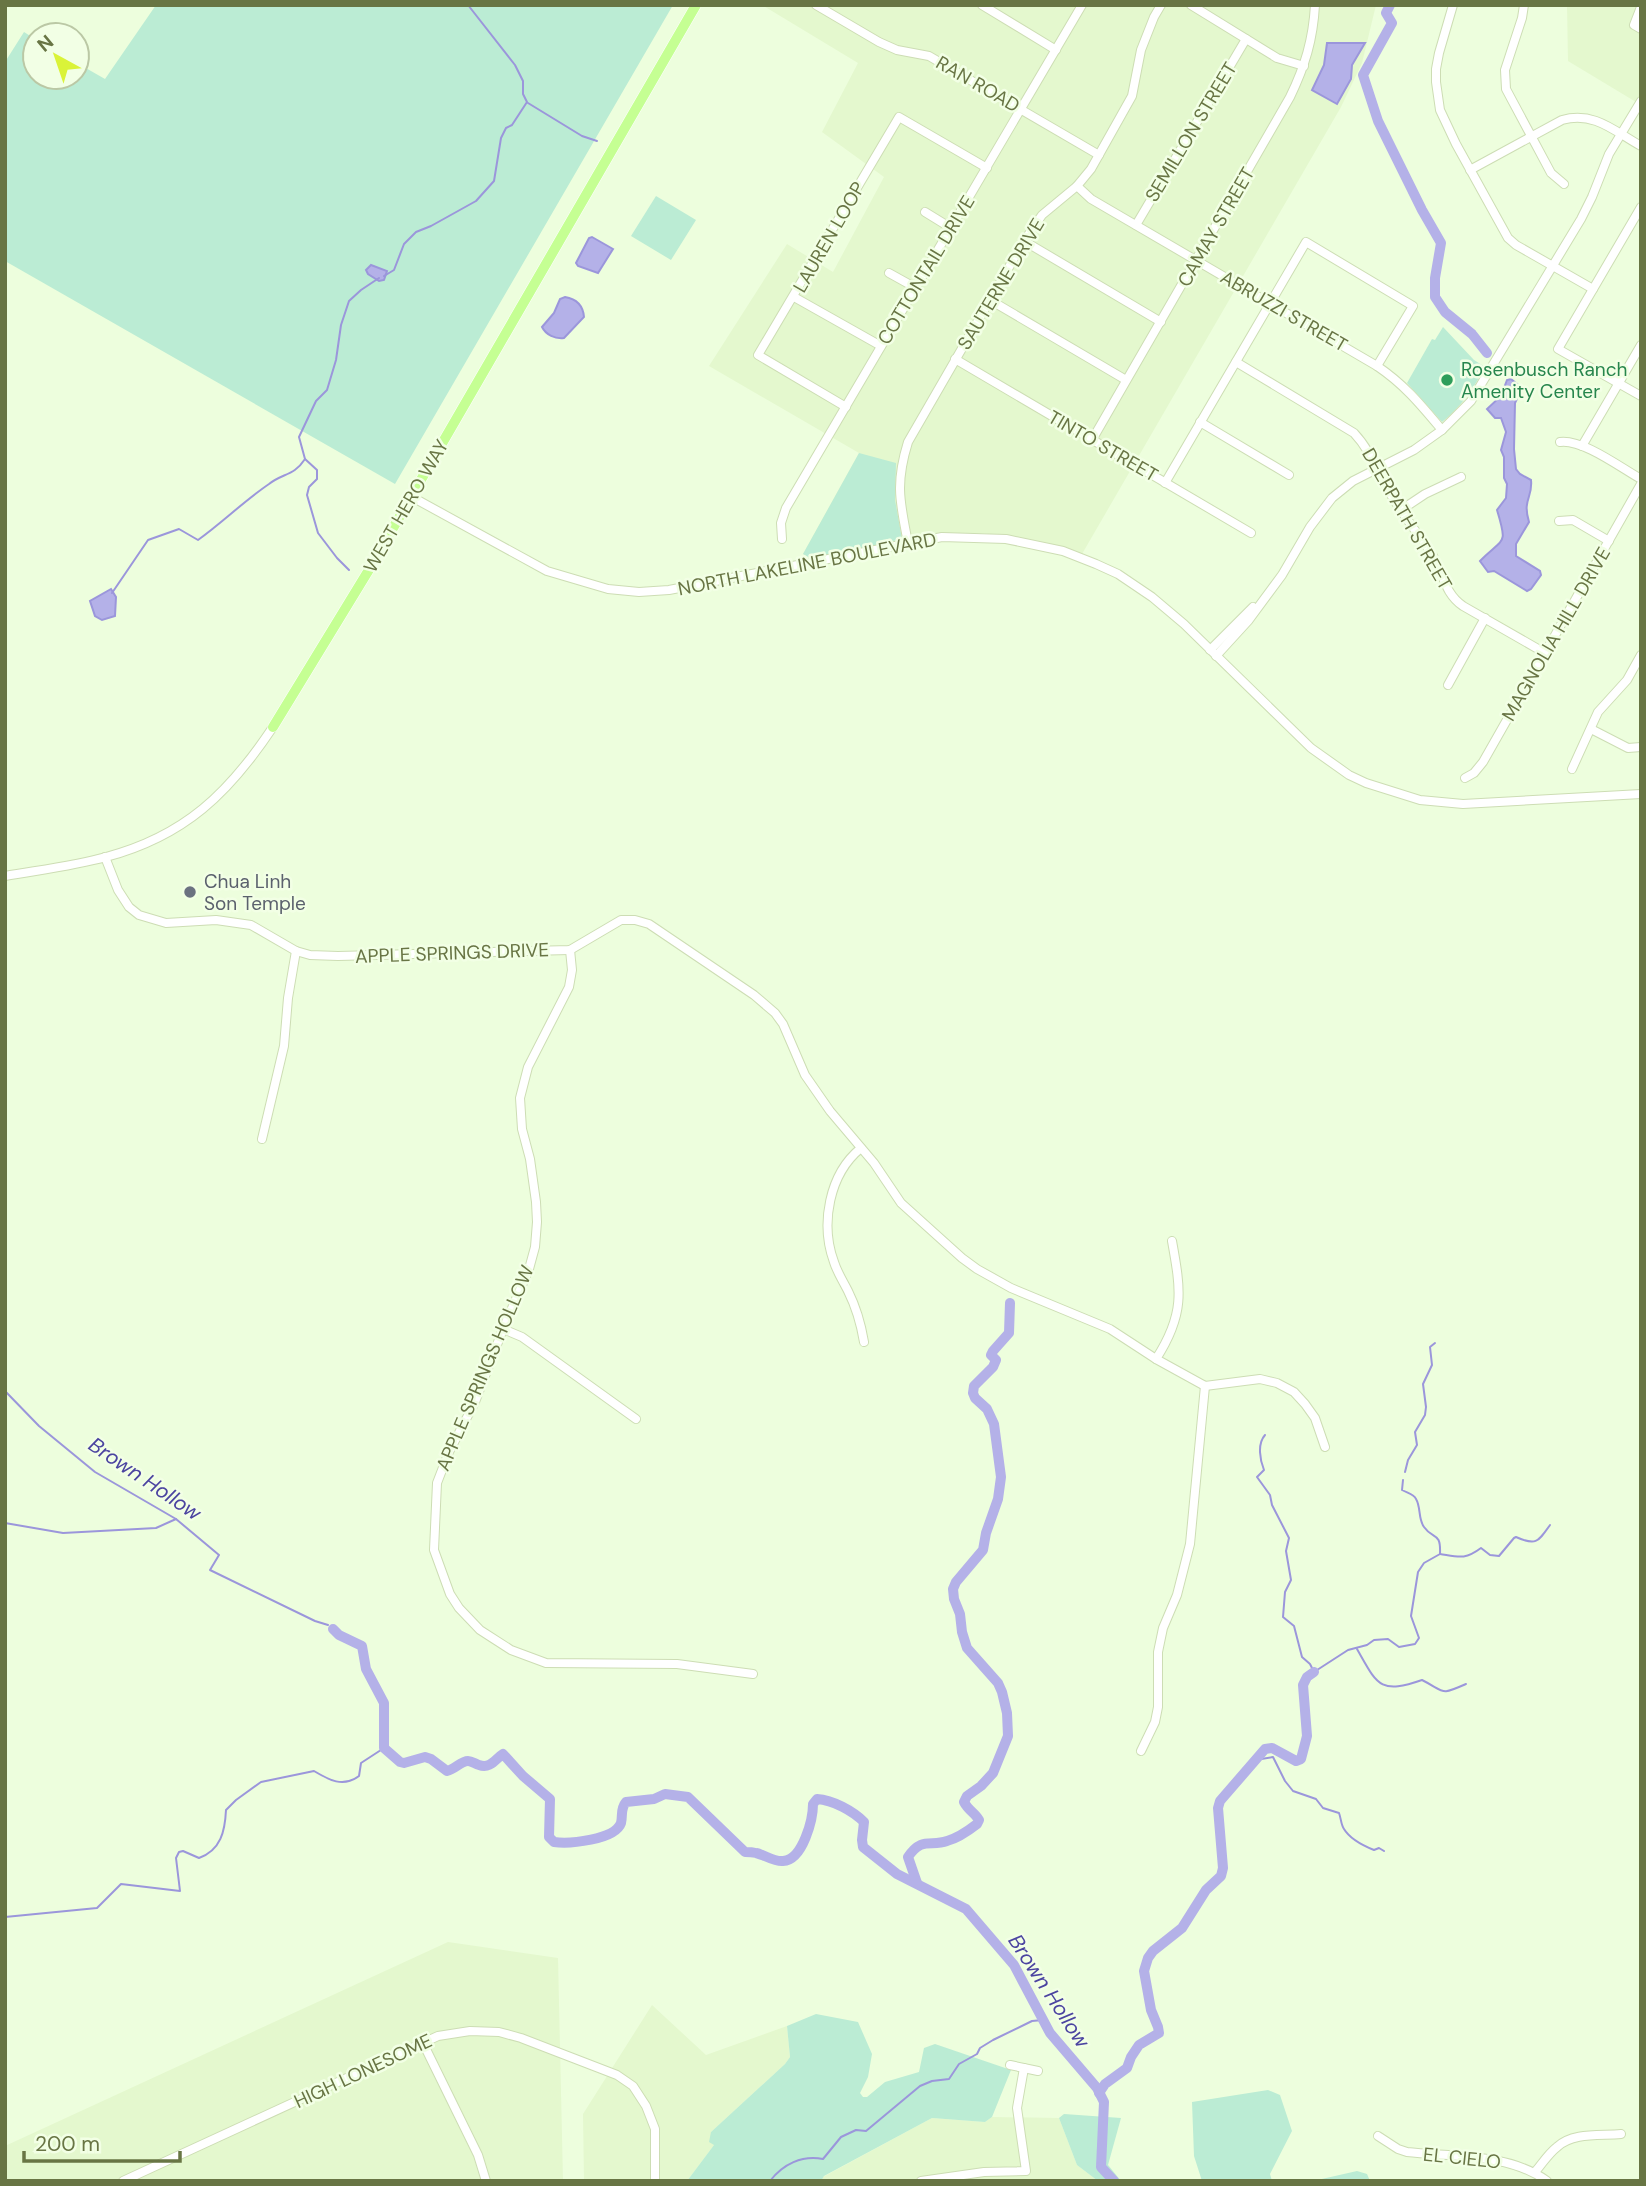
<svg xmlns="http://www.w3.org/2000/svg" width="1646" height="2186" font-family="'DM Sans',sans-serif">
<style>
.residential{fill:#e4f8ce}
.green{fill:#bbecd4}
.water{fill:#b4b1e8;stroke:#9b96db;stroke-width:2}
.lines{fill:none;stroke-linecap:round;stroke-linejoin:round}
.stream{stroke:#9b96db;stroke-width:2}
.river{stroke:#b4b1e8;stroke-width:10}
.minor-casing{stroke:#cdddb4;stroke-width:10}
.major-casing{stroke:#fff;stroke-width:11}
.minor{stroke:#fff;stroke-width:8}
.major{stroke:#c5ff93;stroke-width:10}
.leisure-dot{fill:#2e9e5b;stroke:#f2ffe5;stroke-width:2.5}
.worship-dot{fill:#6b7280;stroke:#f2ffe5;stroke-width:2.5}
.labels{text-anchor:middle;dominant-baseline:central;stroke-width:5;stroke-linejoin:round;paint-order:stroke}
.street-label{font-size:19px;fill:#687544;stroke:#f2ffe5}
.leisure-label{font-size:19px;fill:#27864d;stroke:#f2ffe5;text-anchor:start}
.worship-label{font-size:19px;fill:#5b616d;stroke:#f2ffe5;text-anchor:start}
.water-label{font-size:21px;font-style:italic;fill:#4b44a0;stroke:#f2ffe5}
</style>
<rect width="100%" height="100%" fill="#edfedd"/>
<!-- residential -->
<g class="residential">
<polygon points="762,5 1376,5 1362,63 1341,107 1082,554 1065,547 984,533 937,535 812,559 803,554 859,453 709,366 787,244 833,272 884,177 822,132 858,63"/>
<polygon points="1567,5 1641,5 1641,105 1568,61"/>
<polygon points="448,1942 558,1958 563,2181 5,2181 5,2146"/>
<polygon points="652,2005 706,2055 787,2026 790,2057 785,2064 711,2132 714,2145 687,2181 584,2181 583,2114"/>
<polygon points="992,2117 1059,2118 1077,2165 1098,2181 821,2181 823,2177 932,2118 985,2122"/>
</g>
<!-- green -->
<g class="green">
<polygon points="156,5 673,5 395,484 5,261 5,62 24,32 35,39 35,77 77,77 77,63 105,79"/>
<polygon points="656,196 696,220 671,260 631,236"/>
<path d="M 1443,327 L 1474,360 L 1485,367 C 1474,388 1460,408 1442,422 L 1407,383 L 1432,339 L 1435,340 Z"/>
<polygon points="859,453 896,463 895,500 902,539 812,559 803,554"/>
<polygon points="816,2014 858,2022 872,2054 868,2077 860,2093 863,2097 867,2097 885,2082 919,2072 924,2048 935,2044 1011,2070 992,2117 985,2122 932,2118 824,2176 821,2181 687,2181 714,2145 709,2142 711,2132 785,2064 790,2057 787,2026"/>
<polygon points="1268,2090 1280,2095 1292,2131 1270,2174 1272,2181 1202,2181 1194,2156 1192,2102"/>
<polygon points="1064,2114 1121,2118 1108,2165 1121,2181 1098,2181 1077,2165 1059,2118"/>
<polygon points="1357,2171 1367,2174 1370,2181 1313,2181"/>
</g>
<!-- water -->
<g class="water">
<polygon points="1327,43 1365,43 1352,65 1351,79 1337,104 1312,90 1324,65"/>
<polygon points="592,237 613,249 598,273 578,266 576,263 589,238"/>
<polygon points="371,265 387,271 384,280 379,281 368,274 366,270"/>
<path d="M 565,297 C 577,299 583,305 584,317 L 564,338 C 555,339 546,335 542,327 L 554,313 L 560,299 Z"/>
<path d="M 1511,379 L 1522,388 L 1515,403 L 1514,449 L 1516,469 L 1520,474 L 1531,480 C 1533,498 1522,499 1529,522 L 1516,544 L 1516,556 L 1540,571 L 1541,575 L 1531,589 L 1527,591 L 1494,571 L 1488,572 L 1480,561 C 1504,537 1508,546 1497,510 L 1506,498 L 1507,484 L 1504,478 L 1504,457 L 1501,450 L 1506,432 L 1501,418 L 1495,418 L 1487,409 L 1501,396 L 1507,380 Z"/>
<polygon points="111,589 116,597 115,616 102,620 95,616 90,601"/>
</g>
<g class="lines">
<!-- stream -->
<g class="stream">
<polyline points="528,103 582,136 597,141"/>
<polyline points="384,276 394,270 404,244 416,232 431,226 476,201 494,181 501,138 506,128 512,125 527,102 523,94 523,81 515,65 468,5"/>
<polyline points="349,570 337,558 318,533 307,495 309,487 317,479 317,470 305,459 299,437 316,401 327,390 336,360 341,325 349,301 361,290 379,278"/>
<path d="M 112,593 L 148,540 L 179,529 L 198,540 C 223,522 244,501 269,484 C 283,473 294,476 305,459"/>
<polyline points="5,1391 39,1426 95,1472 176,1519 219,1555 210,1570 315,1621 328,1625"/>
<path d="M 1265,1435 C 1257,1444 1260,1460 1264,1470 L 1257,1477 L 1270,1495 L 1272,1505 L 1289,1538 L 1286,1551 L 1291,1580 L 1285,1592 L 1283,1617 L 1294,1626 L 1302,1657 L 1310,1664 L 1314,1672 L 1348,1650 L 1367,1645 L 1374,1640 L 1388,1639 L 1399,1647 L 1415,1644 L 1419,1638 L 1411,1616 L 1418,1572 L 1424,1563 L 1440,1554 C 1441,1531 1433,1540 1424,1527 C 1418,1519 1421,1507 1416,1499 C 1414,1494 1407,1493 1402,1490 L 1403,1480"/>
<polyline points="1405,1472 1408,1460 1417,1445 1415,1432 1425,1415 1426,1407 1423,1384 1432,1365 1430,1347 1435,1343"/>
<polyline points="5,1523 63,1533 156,1528 176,1519"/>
<path d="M 1440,1554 C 1459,1557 1465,1560 1481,1548 L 1490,1555 L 1499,1556 L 1514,1538 L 1516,1537 C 1536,1546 1538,1542 1550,1525"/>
<path d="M 1357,1649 C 1377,1684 1379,1695 1422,1680 C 1446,1692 1439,1696 1466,1684"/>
<path d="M 1255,1760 L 1273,1757 L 1285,1781 L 1293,1791 L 1316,1799 L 1323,1808 L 1339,1813 C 1341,1818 1341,1825 1344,1829 C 1350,1839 1364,1846 1374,1850 L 1379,1848 L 1384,1851"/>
<path d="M 5,1917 L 97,1908 L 121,1884 L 180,1891 L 176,1858 L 179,1852 L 183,1851 L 199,1858 C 221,1850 225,1831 226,1810 L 236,1800 L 261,1782 L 314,1771 C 329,1780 343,1788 359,1776 L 361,1763 L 384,1748"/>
<path d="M 770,2181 C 783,2164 802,2155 823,2159 L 841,2137 L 856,2130 L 866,2131 L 920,2086 L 932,2081 L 949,2079 L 959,2064 L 977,2054 L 980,2048 L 993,2040 L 1032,2021 L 1043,2020"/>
</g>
<!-- river -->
<g class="river">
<polyline points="1390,5 1386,13 1392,23 1363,75 1378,121 1422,210 1441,243 1435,278 1435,297 1445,312 1472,334 1487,353"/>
<path d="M 333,1629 L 339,1635 L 362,1646 L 366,1669 L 384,1703 L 384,1748 L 400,1762 L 404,1763 L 425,1757 L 431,1759 L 447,1771 C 455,1769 461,1761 468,1761 C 472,1761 475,1764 479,1765 C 491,1769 495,1759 503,1754 L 523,1776 L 550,1799 L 549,1837 L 554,1842 C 569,1844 615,1840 621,1823 C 623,1815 620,1809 626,1802 L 654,1799 L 665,1794 L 688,1797 L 745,1852 C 749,1852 752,1852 756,1853 C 765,1855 774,1862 783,1861 C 803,1860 813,1819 813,1804 L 817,1799 C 833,1800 853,1811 864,1822 L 862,1840 L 863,1847 L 897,1874 L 966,1909 L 1014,1965 L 1050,2033 L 1097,2088 L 1104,2102 L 1101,2167 L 1114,2181"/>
<path d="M 917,1883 L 908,1857 C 922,1836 931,1847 947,1841 C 958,1838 968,1831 977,1824 L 979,1820 C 975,1813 968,1810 964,1802 L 967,1796 L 981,1786 L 993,1773 L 1008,1736 L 1007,1713 L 1002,1692 L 998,1683 L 967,1648 L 962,1632 L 960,1614 L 954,1599 L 953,1589 L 956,1582 L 983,1550 L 986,1533 L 998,1499 L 1001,1477 L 994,1424 L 987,1409 L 975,1398 L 973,1393 L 974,1386 L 993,1367 L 996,1360 L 991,1355 L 993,1351 L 1009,1333 L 1010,1303"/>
<polyline points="1099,2093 1105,2084 1127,2068 1131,2057 1139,2045 1159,2033 1158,2027 1151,2010 1144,1971 1148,1958 1153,1951 1182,1928 1206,1890 1221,1876 1223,1868 1218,1808 1220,1801 1265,1749 1272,1748 1296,1761 1301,1759 1307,1736 1303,1685 1307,1677 1314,1672"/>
</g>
<defs>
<g id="minor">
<polyline points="816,5 879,42 897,50 929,56 1099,155"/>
<polyline points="982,5 1056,50"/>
<polyline points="1191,5 1277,58 1304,66"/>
<polyline points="1453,5 1439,53 1436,69 1436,82 1440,110 1456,144 1508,238 1516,245 1593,289"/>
<polyline points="1524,5 1522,18 1505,70 1506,89 1551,173 1564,184"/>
<polyline points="1641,7 1634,25 1641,29"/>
<path d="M 1470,170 L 1562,120 C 1594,111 1614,131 1641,146"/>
<path d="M 1077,186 L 1091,199 L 1377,366 C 1405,385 1421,405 1442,430"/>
<polyline points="1641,207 1558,349 1641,396"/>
<polyline points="925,212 951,228"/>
<polyline points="1136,225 1246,39"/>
<polyline points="1024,241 1161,322"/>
<polyline points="889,273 916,288"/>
<polyline points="794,297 881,346"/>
<polyline points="990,300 1126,380"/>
<polyline points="955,359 1251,533"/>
<path d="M 1236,362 L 1354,433 C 1372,452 1379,476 1393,498 C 1405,518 1420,536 1433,556 C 1444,574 1444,593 1463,606 L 1545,653"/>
<polyline points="846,407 758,355 899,117 987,168"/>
<polyline points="1200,422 1289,475"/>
<path d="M 1092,440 L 1290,97 C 1305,66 1313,40 1315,5"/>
<path d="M 1560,442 C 1583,439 1621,468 1641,479"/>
<polyline points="1582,446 1641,345"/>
<polyline points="1165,483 1306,242 1413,306 1377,366"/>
<polyline points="412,497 547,571 608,589 639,592 669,590 942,537 1006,539 1063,551 1096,564 1118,574 1152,597 1184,624 1311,748 1349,775 1366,783 1420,800 1463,804 1641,794"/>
<polyline points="1401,510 1425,494 1461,477"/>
<polyline points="1559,521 1573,520 1609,541"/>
<polyline points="782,539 781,523 786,508 1082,5"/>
<path d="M 908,543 C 900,502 895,484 908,442 L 1024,241 L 1042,215 L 1077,186 L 1091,169 L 1132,96 L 1141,50 L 1154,17 L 1161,5"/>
<polyline points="1210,650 1253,607"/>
<polyline points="1216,656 1248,621 1282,575 1310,527 1332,498 1353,481 1414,450 1442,430 1471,401 1581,219 1592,197 1609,154 1641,101"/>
<polyline points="1448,685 1485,618"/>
<polyline points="1591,729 1628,748 1641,747"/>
<polyline points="1572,769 1598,712 1627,680 1641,655"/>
<polyline points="1465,778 1474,773 1483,762 1641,484"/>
<polyline points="105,857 118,890 129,907 139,915 166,923 216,920 251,925 296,951 310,955 338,956 570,950 621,920 635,920 649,924 754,995 775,1013 783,1024 805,1075 830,1111 874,1163 901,1203 962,1258 977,1269 1011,1288 1110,1329 1156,1359 1205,1386 1260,1379 1277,1383 1294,1392 1305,1404 1315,1418 1325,1447"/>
<path d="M 5,876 C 39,870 74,866 106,857 C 185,836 229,793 273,727"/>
<polyline points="570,950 572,970 569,987 528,1067 520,1098 522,1129 530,1159 536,1202 537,1222 535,1247 529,1269 503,1329 475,1402 449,1452 437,1483 434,1550 450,1594 459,1608 480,1630 511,1650 546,1663 677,1664 753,1674"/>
<polyline points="262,1139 284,1046 288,998 296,951"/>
<path d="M 861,1148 C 829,1174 820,1224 834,1262 C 837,1272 843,1281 848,1291 C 856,1307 861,1324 864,1342"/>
<polyline points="503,1329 522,1337 636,1419"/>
<path d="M 1156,1359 C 1185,1314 1181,1291 1172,1241"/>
<polyline points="1141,1751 1155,1722 1158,1707 1158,1652 1163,1628 1177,1595 1190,1544 1205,1386"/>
<polyline points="423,2043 478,2155 486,2181"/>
<polyline points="1010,2065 1038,2071"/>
<path d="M 1378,2136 L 1398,2149 L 1407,2152 C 1452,2157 1509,2153 1547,2181"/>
<path d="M 1535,2172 C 1542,2164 1548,2154 1557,2147 C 1573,2132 1600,2136 1621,2134"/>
<polyline points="123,2181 438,2036 470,2031 499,2032 521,2038 617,2075 633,2086 646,2106 655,2129 655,2181"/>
<polyline points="921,2181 984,2172 1026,2171 1017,2108 1024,2068"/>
</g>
<polyline id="major" points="273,727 367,573 696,5"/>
</defs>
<!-- minor casing -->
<use href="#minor" class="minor-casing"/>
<!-- major casing -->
<use href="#major" class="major-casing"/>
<!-- minor -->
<use href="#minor" class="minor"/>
<!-- major -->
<use href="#major" class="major"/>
</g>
<!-- markers -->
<circle class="leisure-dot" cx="1447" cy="380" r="7"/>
<circle class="worship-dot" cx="190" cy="892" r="7"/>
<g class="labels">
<!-- street labels -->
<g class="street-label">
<text transform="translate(978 84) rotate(30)">RAN ROAD</text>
<text transform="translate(1191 132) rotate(-59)">SEMILLON STREET</text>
<text transform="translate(1216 227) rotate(-60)">CAMAY STREET</text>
<text transform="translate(829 237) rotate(-60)">LAUREN LOOP</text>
<text transform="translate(926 270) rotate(-59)">COTTONTAIL DRIVE</text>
<text transform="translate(1001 284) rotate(-59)">SAUTERNE DRIVE</text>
<text transform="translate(1284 311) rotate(30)">ABRUZZI STREET</text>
<text transform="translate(1103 446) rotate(30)">TINTO STREET</text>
<text transform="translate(406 506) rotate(-60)">WEST HERO WAY</text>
<text transform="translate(1407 519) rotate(60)">DEERPATH STREET</text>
<text transform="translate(807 564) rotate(-11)">NORTH LAKELINE BOULEVARD</text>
<text transform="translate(1556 634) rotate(-60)">MAGNOLIA HILL DRIVE</text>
<text transform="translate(452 953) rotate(-2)">APPLE SPRINGS DRIVE</text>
<text transform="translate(485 1368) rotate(-67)">APPLE SPRINGS HOLLOW</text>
<text transform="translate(363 2071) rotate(-25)">HIGH LONESOME</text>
<text transform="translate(1462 2158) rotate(6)">EL CIELO</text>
</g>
<!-- leisure labels -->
<g class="leisure-label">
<text x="1461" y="369">Rosenbusch Ranch<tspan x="1461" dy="22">Amenity Center</tspan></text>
</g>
<!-- worship labels -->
<g class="worship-label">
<text x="204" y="881">Chua Linh<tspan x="204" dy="22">Son Temple</tspan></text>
</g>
<!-- water labels -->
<g class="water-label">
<text transform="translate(145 1479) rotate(34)">Brown Hollow</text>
<text transform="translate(1049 1991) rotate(57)">Brown Hollow</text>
</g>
</g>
<!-- border -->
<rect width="1646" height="2186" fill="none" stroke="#687544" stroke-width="14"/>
<!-- north arrow -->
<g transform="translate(56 56) rotate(320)"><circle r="33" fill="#f2ffe5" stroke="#bbc8a5" stroke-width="2"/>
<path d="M0-5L12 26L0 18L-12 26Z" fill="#daf338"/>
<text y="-10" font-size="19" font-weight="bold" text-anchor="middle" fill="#687544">N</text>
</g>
<!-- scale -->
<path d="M24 2151v10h156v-10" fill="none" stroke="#687544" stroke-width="3.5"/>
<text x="35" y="2151" font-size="21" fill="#687544" stroke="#f2ffe5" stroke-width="5" paint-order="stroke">200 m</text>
</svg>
